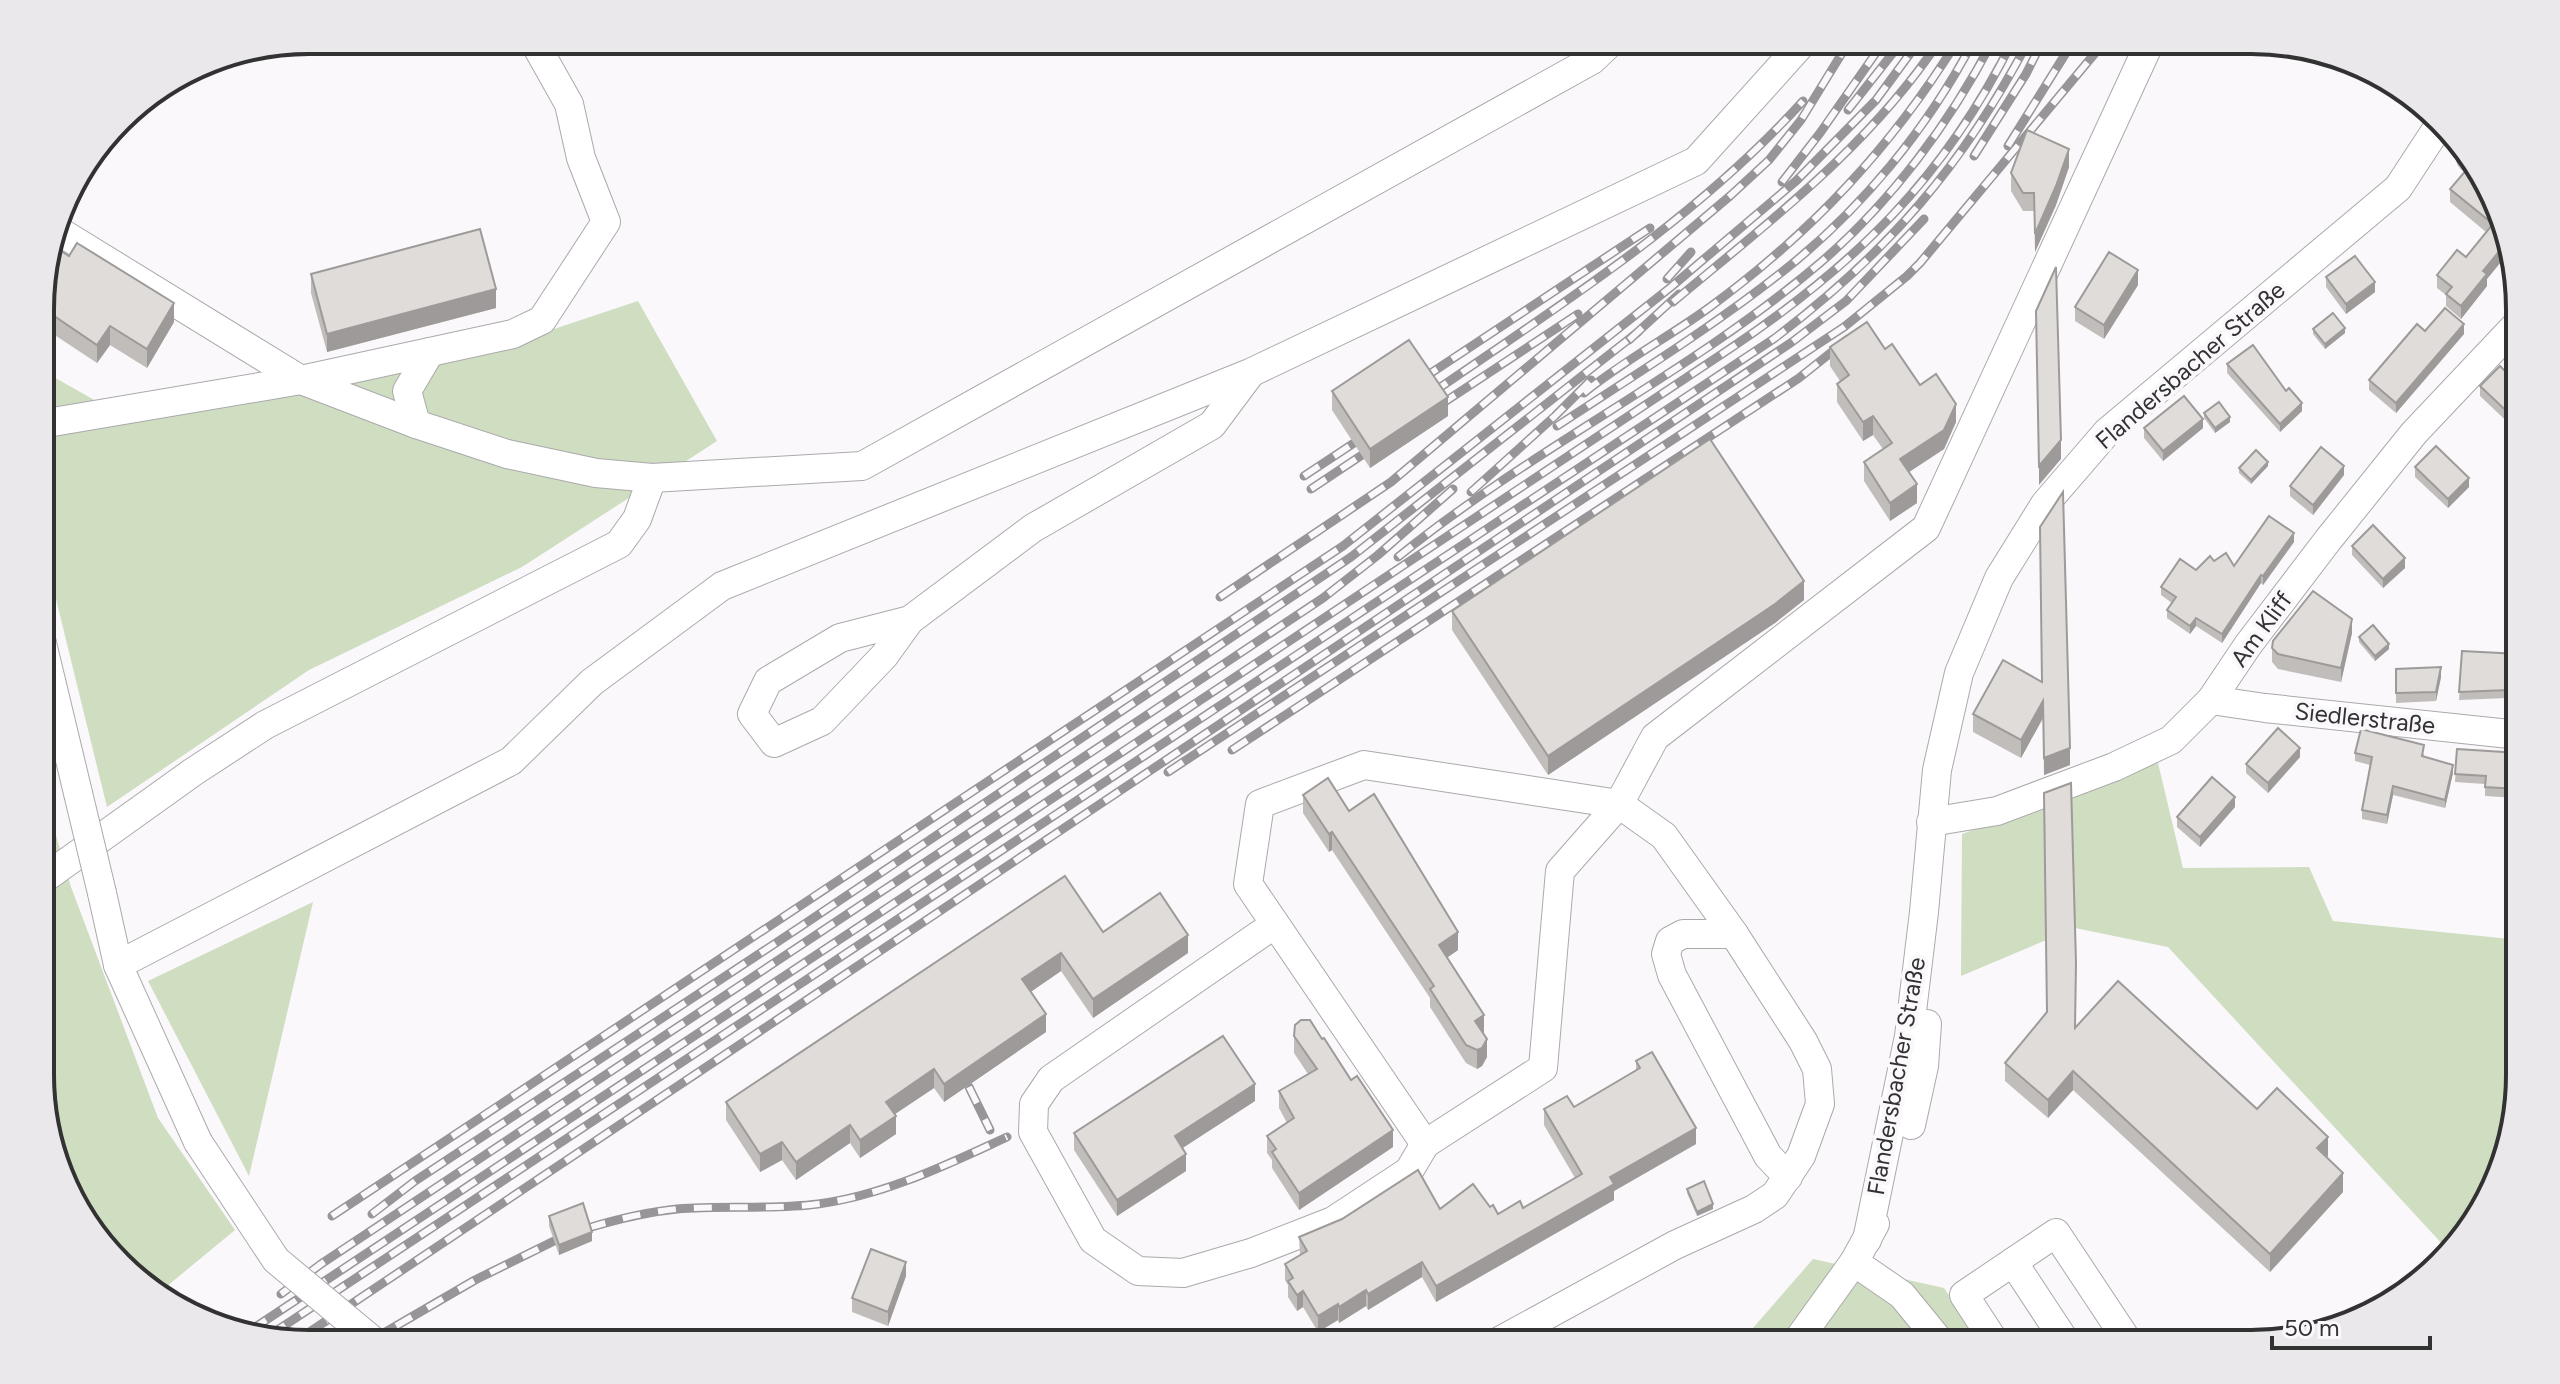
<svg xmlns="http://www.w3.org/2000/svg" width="2560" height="1384" font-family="Figtree,sans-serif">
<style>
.green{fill:#cfddc1}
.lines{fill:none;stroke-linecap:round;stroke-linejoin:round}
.minor-casing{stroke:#aba9ac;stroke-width:30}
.minor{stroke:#fff;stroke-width:28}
.rail-casing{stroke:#979597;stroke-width:9}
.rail{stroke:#faf8fb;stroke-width:6;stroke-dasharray:18;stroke-linecap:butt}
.minor-bridge-casing{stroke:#aba9ac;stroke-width:30;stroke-linecap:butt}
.minor-bridge{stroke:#fff;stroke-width:28}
.wall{fill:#c1bdbb}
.shaded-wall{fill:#9d9a99}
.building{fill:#e0dcda;stroke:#9d9a99;stroke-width:2}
.labels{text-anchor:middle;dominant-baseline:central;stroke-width:8;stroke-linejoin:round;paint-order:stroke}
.street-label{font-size:24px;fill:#333233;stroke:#faf8fb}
.rim{fill:none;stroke:#333233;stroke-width:4}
</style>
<rect width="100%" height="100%" fill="#faf8fb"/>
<!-- green -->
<g class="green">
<polygon points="638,301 717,441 522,567 309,670 107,807 41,538 41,370 130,420 524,339"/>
<polygon points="2158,763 2183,868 2309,867 2333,921 2520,940 2520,1075 2492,1194 2445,1247 2168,947 2075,928 1961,976 1962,834"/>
<polygon points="42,787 71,887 158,1118 235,1230 161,1291 86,1225 42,1110"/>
<polygon points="313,902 249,1176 148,981"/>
<polygon points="1813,1259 1944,1288 1982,1344 1739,1344"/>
</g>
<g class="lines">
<defs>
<g id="minor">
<polyline points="2471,158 2472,157"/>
<polyline points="57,230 301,380 416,424"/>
<polyline points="430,352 407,391 416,424 507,454 596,473 652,478 862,466 1592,60 1613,40"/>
<polyline points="41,424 301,380 513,334 542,320 606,222 581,158 569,104 533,40"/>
<polyline points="910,620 840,638 768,681 752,714 774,743 822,721 884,656 910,620 1033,528 1212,425 1250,374"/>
<polyline points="41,639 78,793"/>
<polyline points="2211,700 2265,708 2519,735"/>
<polyline points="1931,822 1997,811 2114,767 2171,740 2211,700 2248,645 2328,540 2414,433 2518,323"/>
<polyline points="42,880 193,772 265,725 619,544 637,519 652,478"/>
<polyline points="102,893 118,965 198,1142"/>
<polyline points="1275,924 1051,1079 1034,1104 1033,1132 1093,1240 1138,1271 1183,1273 1251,1253 1333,1221 1409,1171 1425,1144"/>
<polyline points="1734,934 1683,934 1670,941 1666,954 1672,975 1768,1156 1788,1177"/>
<polyline points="118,965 511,761 592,682 722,586 1250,373 1696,161 1805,40"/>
<polyline points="1911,1125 1924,1066 1927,1024"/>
<polyline points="1867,1240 1909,1036 1924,912 1937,770 1959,673 1999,578 2045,504 2107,432 2398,188 2438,127"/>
<polyline points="1854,1262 1902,1295 1942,1344"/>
<polyline points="2013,1262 2067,1344"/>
<polyline points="1494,1344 1675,1245 1754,1209 1775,1195 1801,1156 1820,1104 1817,1069 1803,1041 1734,934 1664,836 1619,804 1364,765 1260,804 1248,884 1425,1144 1543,1068 1560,871 1619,804 1655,737 1926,528 2151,40"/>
<polyline points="1795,1344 1854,1262 1875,1224"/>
<polyline points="1996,1344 1964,1295 2056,1233 2129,1343"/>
</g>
</defs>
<!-- minor casing -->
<use href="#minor" class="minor-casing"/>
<!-- minor -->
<use href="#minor" class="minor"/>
<defs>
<g id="rail">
<polyline points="1848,110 1903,40"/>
<polyline points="2008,146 2074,40"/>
<polyline points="1974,156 2026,74 2043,40"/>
<polyline points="1782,182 1820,133 1885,40"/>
<polyline points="1667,279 1691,252"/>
<path d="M 1673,302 C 1771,220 1868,148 1940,40"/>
<polyline points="1629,340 1679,294"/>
<polyline points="1422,379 1650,228"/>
<path d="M 1432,393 C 1563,303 1696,219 1803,101"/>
<path d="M 1584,393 C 1623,361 1669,337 1710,307 C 1812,232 1891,148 1958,40"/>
<polyline points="1440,405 1578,314"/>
<path d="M 1557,426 C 1633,376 1711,328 1782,272 C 1861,210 1928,128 1974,40"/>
<polyline points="1304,476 1354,443"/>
<polyline points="1311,489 1362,455"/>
<polyline points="1471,492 1555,416 1591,380"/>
<path d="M 1398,557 C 1531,449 1689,374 1820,263 C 1891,202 1950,123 1993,40"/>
<polyline points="1220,597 1391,482 1730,196 1769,160 1801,120 1850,40"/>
<polyline points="1232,750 1799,378 1848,339"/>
<polyline points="1168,772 1844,327 1907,276 1920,263 2106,40"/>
<polyline points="969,1087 990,1130"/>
<polyline points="372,1214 415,1181 800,927 1351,557 1638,332"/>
<polyline points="332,1216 1343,546 1671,287 1796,181 1876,100 1920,40"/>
<path d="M 588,1228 C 618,1219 647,1212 677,1209 C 724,1205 771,1210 818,1204 C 885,1195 946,1165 1007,1137"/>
<polyline points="281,1294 321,1264 1323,598 1378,555 1453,489"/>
<path d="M 251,1330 L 1728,350 C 1855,265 1944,179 2013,40"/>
<path d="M 270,1335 L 1775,338 C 1888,252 1963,166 2029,40"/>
<polyline points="296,1341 1792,342 1846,301 1924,219"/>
<polyline points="365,1344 475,1280 554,1241"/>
</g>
</defs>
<!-- rail casing -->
<use href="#rail" class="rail-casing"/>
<!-- rail -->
<use href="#rail" class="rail"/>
<defs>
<g id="minor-bridge">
<polyline points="78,793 102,893"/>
<polyline points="198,1142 276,1260 377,1344"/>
</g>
</defs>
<!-- minor-bridge casing -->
<use href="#minor-bridge" class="minor-bridge-casing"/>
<!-- minor-bridge -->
<use href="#minor-bridge" class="minor-bridge"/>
</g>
<!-- wall -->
<g class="wall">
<polygon points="2475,161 2509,252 2487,279 2487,286 2461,319 2446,306 2446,295 2437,288 2437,275 2466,257 2486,232 2450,202 2450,189"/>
<polygon points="2069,167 2056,205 2035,252 2034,211 2023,211 2011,191 2011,173"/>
<polygon points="311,274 496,308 327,352 311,293"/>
<polygon points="2326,277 2375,292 2346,314 2326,287"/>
<polygon points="2138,285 2104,339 2075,321 2075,307"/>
<polygon points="41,291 174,322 147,368 110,345 97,363 41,326"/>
<polygon points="2313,329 2345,333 2325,349 2313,334"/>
<polygon points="2425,331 2464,334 2396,413 2369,390 2369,380"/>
<polygon points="1830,347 1885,349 1956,422 1944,449 1909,472 1917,503 1890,521 1864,481 1864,462 1883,449 1873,435 1863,441 1837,402 1837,384 1840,381 1830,366"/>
<polygon points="2227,364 2286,391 2302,411 2280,432 2227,373"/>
<polygon points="2518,384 2518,432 2480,396 2480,386"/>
<polygon points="1332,391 1448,416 1370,468 1332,410"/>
<polygon points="2204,413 2230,422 2215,433 2204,418"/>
<polygon points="2144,428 2203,428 2163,461 2144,438"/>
<polygon points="2268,466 2251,484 2239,473 2239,468"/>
<polygon points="2415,467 2469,487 2448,508 2415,477"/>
<polygon points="2344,475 2313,515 2290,496 2290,486"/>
<polygon points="2294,542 2263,585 2261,583 2222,643 2196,626 2190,634 2167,618 2167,610 2172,603 2161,595 2161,587 2214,561 2234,566"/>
<polygon points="2352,546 2405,568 2383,588 2352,555"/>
<polygon points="1804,600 1775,623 1548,775 1452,630 1452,611"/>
<polygon points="2352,633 2341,682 2278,669 2272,662 2272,648"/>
<polygon points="2359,637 2389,649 2375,661 2359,642"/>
<polygon points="2462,651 2519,654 2519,708 2508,708 2508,698 2459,700"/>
<polygon points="2396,669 2441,677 2436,701 2396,703"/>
<polygon points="2042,681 2070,765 2044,775 2043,718 2021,758 1973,732 1973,714"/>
<polygon points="2457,749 2519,753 2519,789 2518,789 2517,798 2485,796 2485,784 2455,782"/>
<polygon points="2355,753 2424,754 2424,757 2453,773 2445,808 2393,795 2387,824 2362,819 2362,810 2370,765 2355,761"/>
<polygon points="2300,757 2268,793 2246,773 2246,764"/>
<polygon points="1303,795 1349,811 1458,950 1447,958 1484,1033 1487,1057 1482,1066 1477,1069 1466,1063 1430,1007 1430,998 1332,850 1329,852 1303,813"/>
<polygon points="2235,807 2200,847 2177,827 2177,817"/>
<polygon points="1103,932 1188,953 1093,1018 1061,971 1030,992 1046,1032 944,1102 934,1088 895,1114 896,1134 860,1158 850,1143 796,1180 782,1160 760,1172 726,1120 726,1102"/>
<polygon points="2075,1028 2257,1109 2328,1156 2326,1157 2343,1192 2270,1272 2073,1090 2048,1118 2005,1081 2005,1063"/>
<polygon points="1294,1036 1393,1147 1299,1210 1272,1168 1272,1160 1267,1153 1267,1136 1287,1123 1279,1108 1279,1091 1308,1074 1294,1053"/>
<polygon points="1636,1061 1696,1144 1614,1191 1614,1200 1436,1302 1422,1277 1368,1310 1366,1306 1339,1323 1338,1320 1318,1332 1303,1307 1297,1311 1288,1297 1288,1285 1285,1280 1285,1264 1300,1255 1299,1237 1440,1209 1490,1207 1498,1214 1523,1208 1575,1178 1544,1125 1544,1109 1574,1107 1636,1071"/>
<polygon points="1255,1101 1182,1148 1186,1171 1117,1216 1074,1150 1074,1133"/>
<polygon points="1687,1189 1713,1209 1697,1216 1687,1193"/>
<polygon points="549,1216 592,1241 559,1255 549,1226"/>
<polygon points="906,1276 888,1326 852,1312 852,1298"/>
</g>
<!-- shaded-wall -->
<g class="shaded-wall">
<polygon points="2069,149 2069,167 2056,205 2035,252 2035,234"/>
<polygon points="2506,243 2509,252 2487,279 2487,286 2461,319 2461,306 2483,271"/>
<polygon points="2138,270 2138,285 2104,339 2104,325"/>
<polygon points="2375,282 2375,292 2346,314 2346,304"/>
<polygon points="496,289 496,308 327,352 327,334"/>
<polygon points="174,303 174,322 147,368 147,349"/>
<polygon points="2464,324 2464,334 2396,413 2396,403"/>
<polygon points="110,326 110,345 97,363 97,345"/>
<polygon points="2345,328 2345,333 2325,349 2325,344"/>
<polygon points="1448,397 1448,416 1370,468 1370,449"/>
<polygon points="2302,403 2302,411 2280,432 2280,424"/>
<polygon points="1956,404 1956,422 1944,449 1900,478 1900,459"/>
<polygon points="1873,416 1873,435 1863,441 1863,422"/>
<polygon points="2230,417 2230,422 2215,433 2215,428"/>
<polygon points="2203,419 2203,428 2163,461 2163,451"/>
<polygon points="2061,440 2061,459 2039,485 2039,466"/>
<polygon points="2268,462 2268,466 2251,484 2251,480"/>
<polygon points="2344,466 2344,475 2313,515 2313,505"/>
<polygon points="2469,478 2469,487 2448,508 2448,499"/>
<polygon points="1917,484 1917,503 1890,521 1890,503"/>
<polygon points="2294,533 2294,542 2263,585 2263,576"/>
<polygon points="2405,558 2405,568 2383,588 2383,579"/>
<polygon points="2261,575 2261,583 2222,643 2222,634"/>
<polygon points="1804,581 1804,600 1775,623 1548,775 1548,756"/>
<polygon points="2196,618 2196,626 2190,634 2190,626"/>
<polygon points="2352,619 2352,633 2341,682 2341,668"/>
<polygon points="2389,644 2389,649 2375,661 2375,656"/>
<polygon points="2441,667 2441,677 2436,701 2436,692"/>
<polygon points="2043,701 2043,718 2021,758 2021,740"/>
<polygon points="2070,748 2070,765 2044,775 2044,758"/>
<polygon points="2300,748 2300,757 2268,793 2268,783"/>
<polygon points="2453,765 2453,773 2445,808 2445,800"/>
<polygon points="2393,786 2393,795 2387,824 2387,815"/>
<polygon points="2235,797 2235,807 2200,847 2200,837"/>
<polygon points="1332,832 1332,850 1329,852 1329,834"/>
<polygon points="1458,932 1458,950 1439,963 1439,945"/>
<polygon points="1188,935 1188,953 1093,1018 1093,999"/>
<polygon points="1061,953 1061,971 1022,998 1022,979"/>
<polygon points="1046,1014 1046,1032 944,1102 944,1084"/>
<polygon points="1484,1015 1484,1033 1475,1039 1475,1021"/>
<polygon points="1487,1039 1487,1057 1482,1066 1477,1069 1477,1050"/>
<polygon points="934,1069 934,1088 886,1120 886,1102"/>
<polygon points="2073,1071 2073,1090 2048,1118 2048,1100"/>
<polygon points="1255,1084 1255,1101 1175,1153 1175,1136"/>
<polygon points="896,1116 896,1134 860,1158 860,1140"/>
<polygon points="850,1125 850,1143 796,1180 796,1162"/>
<polygon points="1696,1128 1696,1144 1614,1191 1614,1200 1436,1302 1436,1286 1610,1177"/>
<polygon points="1393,1130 1393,1147 1299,1210 1299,1193"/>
<polygon points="2328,1137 2328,1156 2317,1166 2317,1148"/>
<polygon points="782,1142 782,1160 760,1172 760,1154"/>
<polygon points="1186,1154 1186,1171 1117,1216 1117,1200"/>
<polygon points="2343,1173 2343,1192 2270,1272 2270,1254"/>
<polygon points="1713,1204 1713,1209 1697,1216 1697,1212"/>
<polygon points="592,1232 592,1241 559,1255 559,1245"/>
<polygon points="906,1262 906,1276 888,1326 888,1312"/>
<polygon points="1422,1262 1422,1277 1368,1310 1368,1294"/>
<polygon points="1366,1290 1366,1306 1339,1323 1339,1307"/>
<polygon points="1303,1291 1303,1307 1297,1311 1297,1295"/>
<polygon points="1338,1304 1338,1320 1318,1332 1318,1316"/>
</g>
<!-- building -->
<g class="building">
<polygon points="2027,130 2069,149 2056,186 2035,234 2034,193 2023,193 2011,173"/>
<polygon points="2475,161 2506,243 2483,271 2487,274 2461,306 2446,294 2452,287 2437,275 2457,250 2466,257 2493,224 2450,189 2473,162"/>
<polygon points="480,229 496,289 327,334 311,274"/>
<polygon points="77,243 174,303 147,349 110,326 97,345 41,307 41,291 53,246 69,256"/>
<polygon points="2109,252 2138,270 2104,325 2075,307"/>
<polygon points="2355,256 2375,282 2346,304 2326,277"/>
<polygon points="2056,267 2061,440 2039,466 2036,311"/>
<polygon points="2445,308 2464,324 2396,403 2369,380 2417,324 2425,331"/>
<polygon points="2333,313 2345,328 2325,344 2313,329"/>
<polygon points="1867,322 1885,349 1892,344 1920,385 1936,374 1956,404 1944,430 1900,459 1917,484 1890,503 1864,462 1892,443 1873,416 1863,422 1837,384 1849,375 1830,347"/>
<polygon points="1409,340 1448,397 1370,449 1332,391"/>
<polygon points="2253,345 2286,391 2289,388 2302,403 2280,424 2227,364"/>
<polygon points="2500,366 2518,384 2518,422 2480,386"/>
<polygon points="2184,396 2203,419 2163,451 2144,428"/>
<polygon points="2219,402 2230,417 2215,428 2204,413"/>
<polygon points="1710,439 1804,581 1775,604 1548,756 1452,611"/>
<polygon points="2436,446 2469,478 2448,499 2415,467"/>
<polygon points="2321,447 2344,466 2313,505 2290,486"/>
<polygon points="2256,450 2268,462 2251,480 2239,468"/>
<polygon points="2063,492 2070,748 2044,758 2043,701 2021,740 1973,714 2003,660 2042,682 2040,527"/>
<polygon points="2269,516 2294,533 2263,576 2261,575 2222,634 2196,618 2190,626 2167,610 2176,597 2161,587 2180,559 2196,570 2210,556 2214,561 2226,553 2234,566"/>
<polygon points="2373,525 2405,558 2383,579 2352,546"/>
<polygon points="2313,591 2352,619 2341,668 2278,654 2272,648 2273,641"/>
<polygon points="2373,625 2389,644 2375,656 2359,637"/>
<polygon points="2462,651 2519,654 2519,700 2508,699 2508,690 2459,692"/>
<polygon points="2441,667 2436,692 2396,693 2396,669"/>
<polygon points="2278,728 2300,748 2268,783 2246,764"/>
<polygon points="2361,729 2424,745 2422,756 2453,765 2445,800 2393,786 2387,815 2362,810 2372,757 2355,753"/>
<polygon points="2457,749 2519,753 2519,780 2518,780 2517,789 2485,787 2486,776 2455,774"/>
<polygon points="2212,777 2235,797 2200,837 2177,817"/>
<polygon points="1328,778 1349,811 1374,794 1458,932 1439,945 1484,1015 1475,1021 1487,1039 1482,1048 1477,1050 1466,1045 1430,989 1434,986 1332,832 1329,834 1303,795"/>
<polygon points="2071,783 2076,963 2075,1028 2118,981 2257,1109 2277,1088 2328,1137 2317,1148 2343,1173 2270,1254 2073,1071 2048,1100 2005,1063 2047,1012 2044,793"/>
<polygon points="1065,876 1103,932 1160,893 1188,935 1093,999 1061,953 1022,979 1046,1014 944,1084 934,1069 886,1102 896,1116 860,1140 850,1125 796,1162 782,1142 760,1154 726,1102"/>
<polygon points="1301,1020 1310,1020 1322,1039 1324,1038 1351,1080 1357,1076 1393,1130 1299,1193 1272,1152 1276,1149 1267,1136 1294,1118 1279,1091 1317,1069 1294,1036 1295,1025"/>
<polygon points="1223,1036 1255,1084 1175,1136 1186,1154 1117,1200 1074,1133"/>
<polygon points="1652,1052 1696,1128 1610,1177 1614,1184 1436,1286 1422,1262 1368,1294 1366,1290 1339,1307 1338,1304 1318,1316 1303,1291 1297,1295 1288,1281 1293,1278 1285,1264 1307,1251 1299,1237 1342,1219 1418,1170 1440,1209 1473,1184 1490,1207 1493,1205 1498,1214 1520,1201 1523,1208 1582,1174 1544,1109 1567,1096 1574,1107 1640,1068 1636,1061"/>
<polygon points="1704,1181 1713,1204 1697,1212 1687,1189"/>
<polygon points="583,1203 592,1232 559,1245 549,1216"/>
<polygon points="871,1249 906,1262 888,1312 852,1298"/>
</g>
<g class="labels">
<!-- street labels -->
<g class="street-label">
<text transform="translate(2190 365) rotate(-41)">Flandersbacher Straße</text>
<text transform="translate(2261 629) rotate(-54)">Am Kliff</text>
<text transform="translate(2365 718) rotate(6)">Siedlerstraße</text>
<text transform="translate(1896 1076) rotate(-80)">Flandersbacher Straße</text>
</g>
</g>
<!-- crop -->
<path d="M0 0H2560V1384H0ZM309 54H2251A255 255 0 0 1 2506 309V1075A255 255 0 0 1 2251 1330H309A255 255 0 0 1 54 1075V309A255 255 0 0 1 309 54Z" fill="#eae8eb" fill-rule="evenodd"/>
<path class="rim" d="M309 54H2251A255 255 0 0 1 2506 309V1075A255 255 0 0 1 2251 1330H309A255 255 0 0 1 54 1075V309A255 255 0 0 1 309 54Z"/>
<!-- scale -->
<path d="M2272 1336v12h158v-12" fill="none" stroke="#333233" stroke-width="4"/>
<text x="2284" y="1336" font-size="24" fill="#333233" stroke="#faf8fb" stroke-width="6" paint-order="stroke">50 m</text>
</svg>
